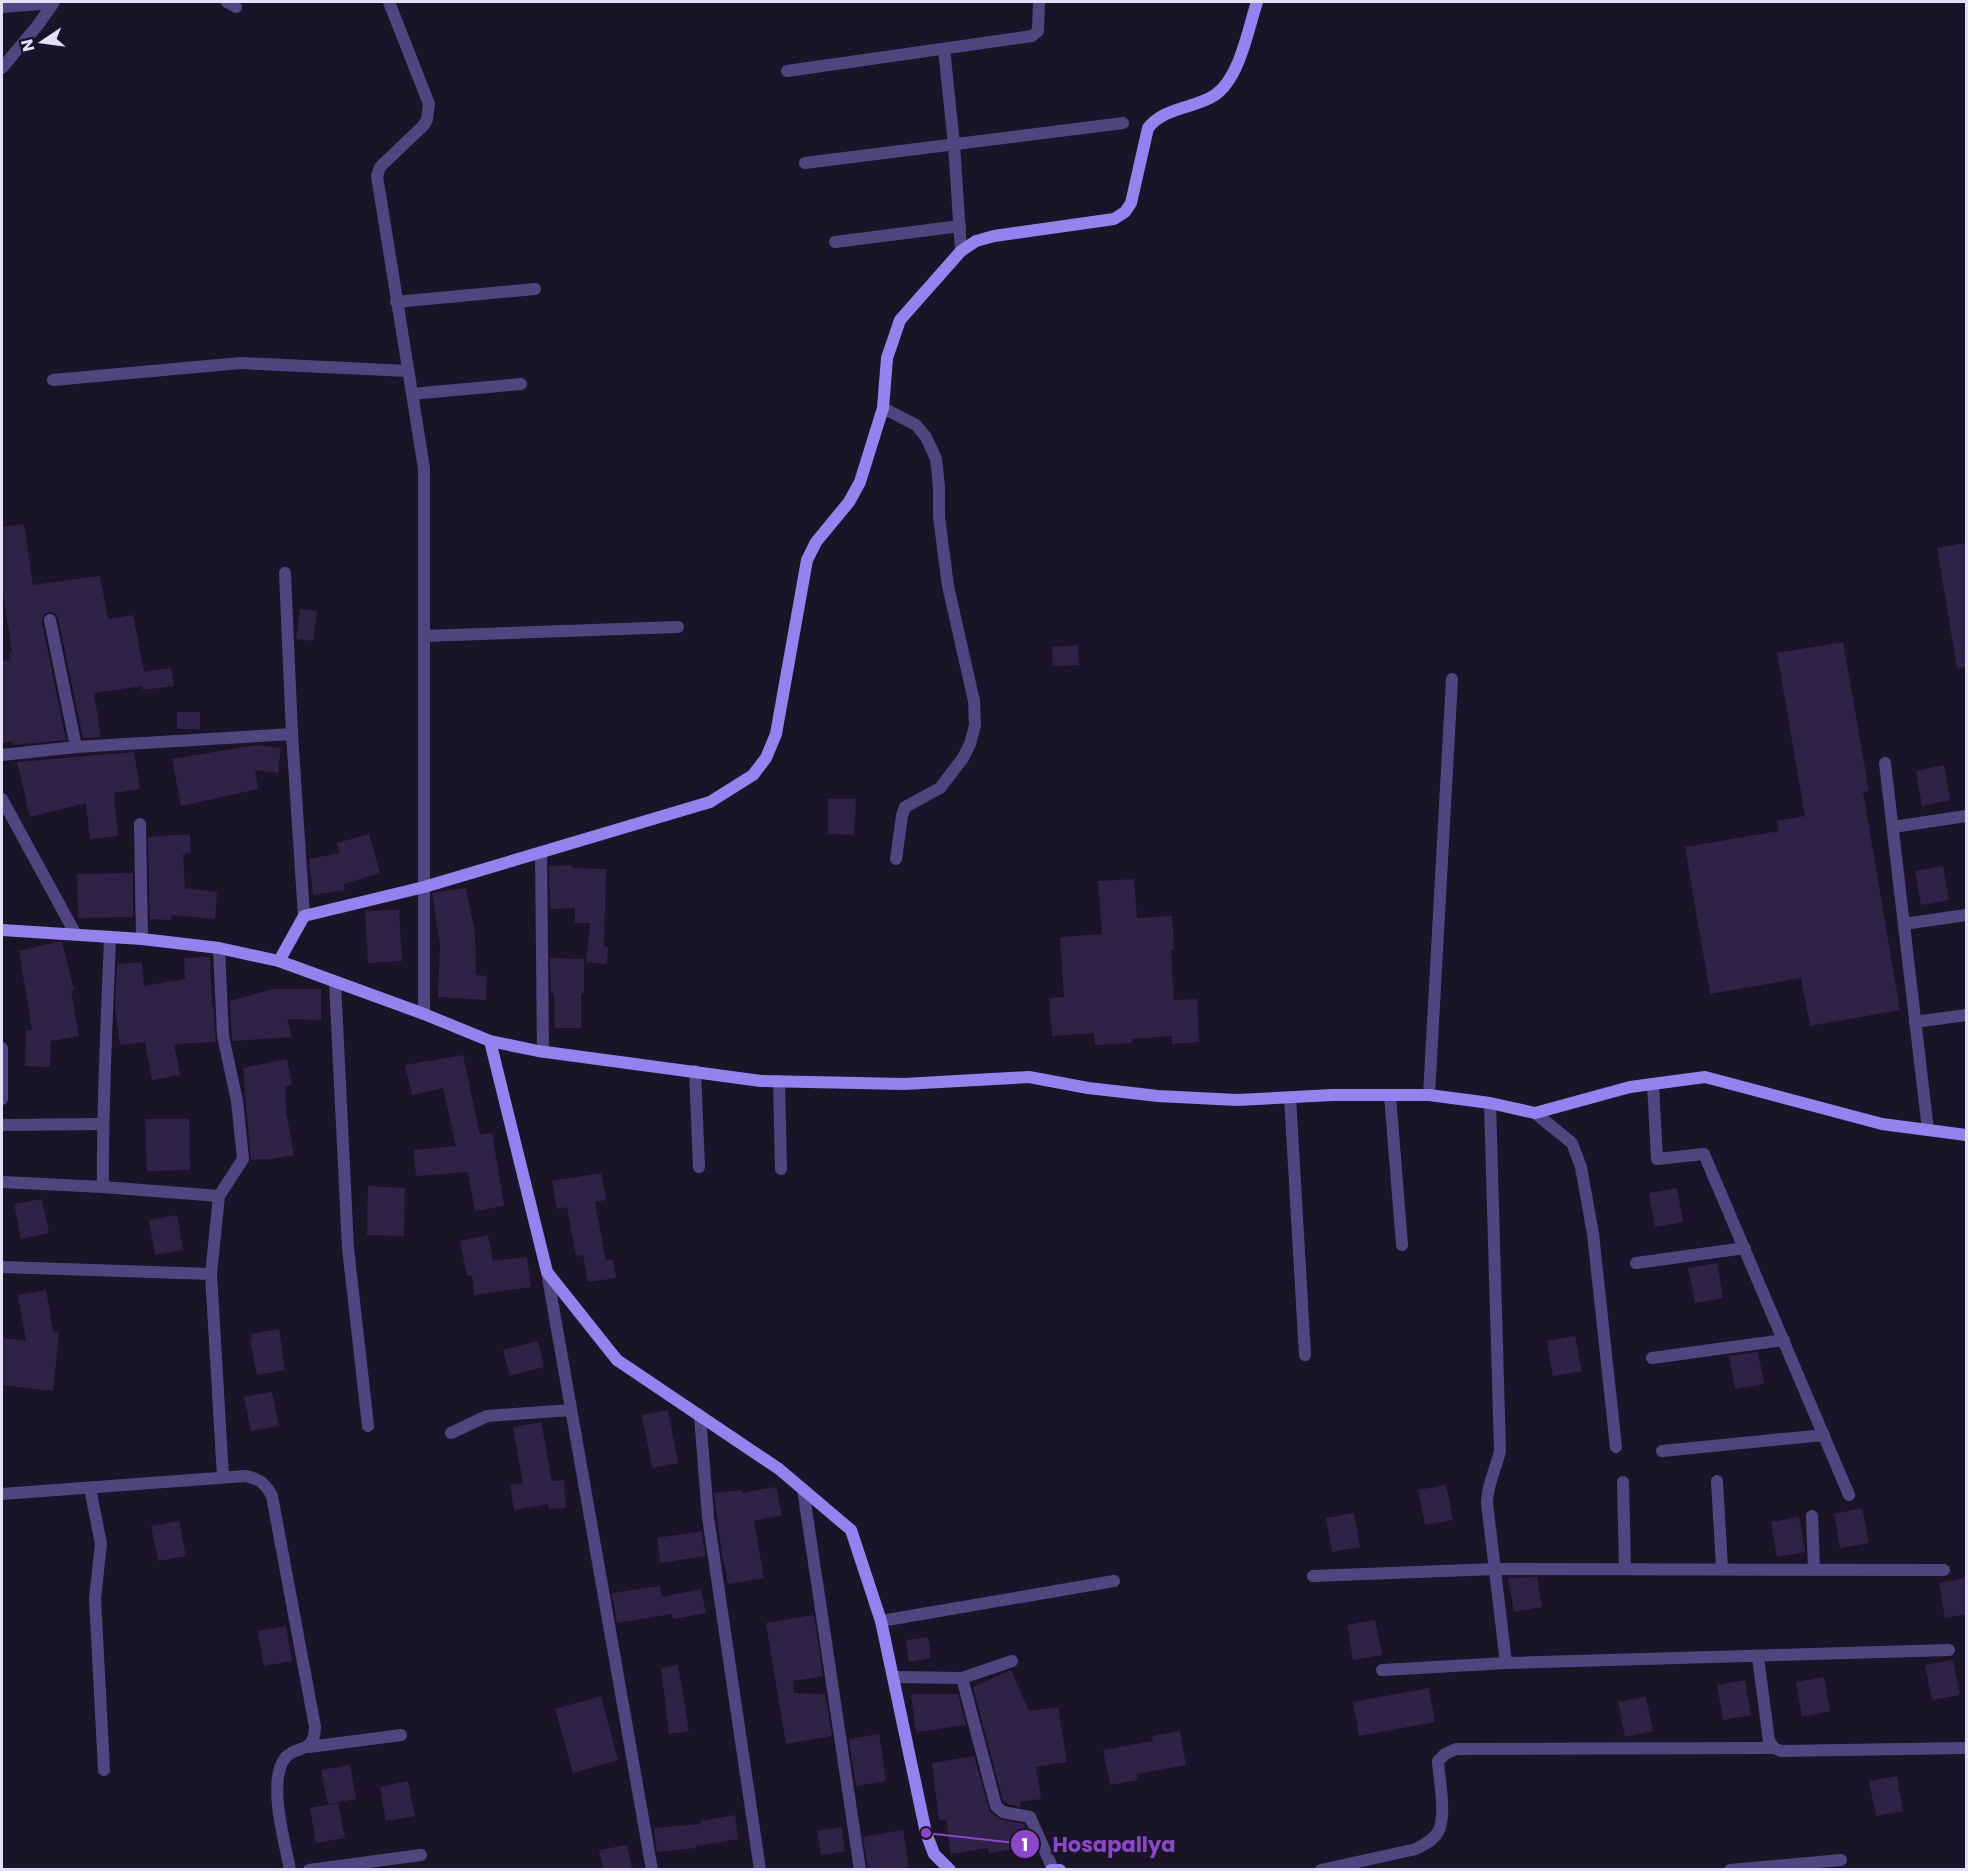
<svg xmlns="http://www.w3.org/2000/svg" width="1968" height="1871" font-family="Poppins,sans-serif">
<style>
.building{fill:#2f2246}
.lines{fill:none;stroke-linecap:round;stroke-linejoin:round}
.lane{stroke:#514580;stroke-width:12}
.street{stroke:#514580;stroke-width:12}
.secondary{stroke:#9682ef;stroke-width:12}
.leader{fill:none;stroke:#8b47c8;stroke-width:2}
.callout-dot{fill:#8b47c8;stroke:#1a1428;stroke-width:2}
.mark-label{font-size:18px;text-anchor:middle;font-weight:bold;fill:#fff}
.callout-label{font-size:21px;text-anchor:middle;font-weight:bold;fill:#8b47c8;stroke:#1a1428;stroke-width:6;stroke-linejoin:round;paint-order:stroke}
</style>
<rect width="100%" height="100%" fill="#1a1428"/>
<!-- building -->
<g class="building">
<polygon points="24,524 33,585 100,576 108,619 133,615 144,672 171,668 174,686 143,690 142,686 94,693 101,737 83,738 58,618 56,614 49,612 44,614 42,622 66,740 13,745 12,741 2,743 2,661 10,660 9,653 12,652 2,585 2,527"/>
<polygon points="1966,543 1966,667 1957,668 1937,548"/>
<polygon points="300,609 317,611 313,641 296,639"/>
<polygon points="1843,642 1869,791 1863,792 1900,1010 1810,1026 1801,978 1710,994 1685,847 1779,831 1777,821 1805,816 1777,653"/>
<polygon points="1078,645 1079,665 1053,666 1052,647"/>
<rect x="177" y="712" width="23" height="17"/>
<polygon points="256,745 281,748 278,773 255,770 258,789 181,806 172,759"/>
<polygon points="134,752 140,789 114,793 118,836 90,839 86,803 30,817 17,762"/>
<polygon points="1944,765 1950,800 1922,806 1916,771"/>
<polygon points="828,799 856,799 854,835 828,834"/>
<polygon points="190,834 191,853 183,854 185,888 217,892 215,919 171,915 171,920 150,919 148,837"/>
<polygon points="369,834 380,873 344,884 345,890 313,895 309,859 340,853 337,843"/>
<polygon points="572,865 572,868 606,869 604,946 608,947 607,964 586,962 590,923 575,923 575,908 550,909 549,866"/>
<polygon points="1943,866 1949,900 1921,905 1915,871"/>
<polygon points="133,873 133,917 78,918 77,874"/>
<polygon points="1134,879 1137,918 1172,916 1174,950 1171,950 1174,1000 1197,999 1199,1042 1172,1044 1172,1036 1132,1039 1133,1043 1095,1045 1094,1033 1052,1036 1049,998 1064,997 1060,937 1102,934 1098,881"/>
<polygon points="466,888 475,934 476,975 487,976 486,1000 438,997 440,945 432,893"/>
<polygon points="399,910 402,961 368,963 365,911"/>
<polygon points="56,942 62,942 74,990 71,990 79,1036 51,1041 50,1067 25,1066 26,1030 32,1030 19,951"/>
<polygon points="210,957 212,1006 213,1005 216,1042 174,1044 180,1075 152,1080 145,1042 120,1045 115,1007 117,964 142,962 144,986 185,979 184,958"/>
<polygon points="550,958 584,959 584,993 581,993 581,1028 555,1028 554,993 551,993"/>
<polygon points="274,989 321,989 321,1020 287,1019 292,1037 232,1041 230,1001"/>
<polygon points="463,1055 480,1135 492,1133 504,1206 475,1211 468,1172 416,1176 414,1150 456,1146 443,1088 412,1095 405,1065"/>
<polygon points="287,1059 292,1085 285,1086 286,1111 294,1155 266,1160 266,1159 251,1160 243,1068"/>
<polygon points="145,1119 189,1119 190,1170 147,1171"/>
<polygon points="601,1173 606,1200 595,1202 606,1261 613,1259 616,1278 588,1282 583,1255 576,1256 567,1207 557,1209 552,1181"/>
<polygon points="368,1186 405,1188 404,1236 367,1235"/>
<polygon points="1677,1188 1683,1222 1655,1227 1649,1193"/>
<polygon points="42,1199 49,1233 21,1239 14,1204"/>
<polygon points="177,1215 183,1250 155,1255 149,1220"/>
<polygon points="488,1235 493,1261 527,1257 531,1287 474,1295 472,1275 467,1276 460,1241"/>
<polygon points="1717,1263 1723,1298 1695,1303 1688,1268"/>
<polygon points="46,1290 53,1332 59,1333 53,1391 2,1385 2,1338 26,1341 18,1295"/>
<polygon points="279,1329 285,1370 257,1375 250,1340 252,1340 251,1334"/>
<polygon points="1575,1336 1582,1371 1553,1376 1547,1341"/>
<polygon points="538,1341 544,1367 510,1376 503,1350"/>
<polygon points="1758,1352 1764,1384 1735,1389 1729,1356"/>
<polygon points="272,1392 279,1426 251,1431 244,1397"/>
<polygon points="668,1410 678,1463 652,1468 642,1415"/>
<polygon points="541,1422 552,1481 564,1480 566,1508 549,1509 548,1504 514,1510 510,1485 523,1483 513,1427"/>
<polygon points="1446,1485 1453,1520 1425,1525 1418,1490"/>
<polygon points="776,1487 782,1515 754,1521 764,1578 728,1584 722,1554 714,1493 742,1490 742,1493"/>
<polygon points="1862,1508 1869,1543 1840,1548 1834,1514"/>
<polygon points="1354,1513 1360,1547 1332,1552 1326,1518"/>
<polygon points="1799,1517 1805,1552 1777,1557 1771,1522"/>
<polygon points="179,1521 186,1556 158,1561 151,1526"/>
<polygon points="702,1531 705,1556 660,1563 657,1538"/>
<polygon points="1537,1577 1542,1607 1514,1612 1508,1578"/>
<polygon points="1966,1578 1966,1614 1945,1618 1939,1583"/>
<polygon points="660,1586 662,1597 701,1589 706,1613 673,1619 672,1614 617,1623 612,1593"/>
<polygon points="814,1615 823,1676 793,1681 794,1693 825,1694 832,1736 786,1744 766,1623"/>
<polygon points="1375,1620 1382,1655 1353,1660 1347,1625"/>
<polygon points="286,1626 292,1661 264,1666 258,1631"/>
<polygon points="928,1637 931,1658 909,1662 906,1640"/>
<polygon points="1953,1660 1960,1695 1932,1700 1925,1665"/>
<polygon points="678,1665 689,1731 669,1734 661,1668"/>
<polygon points="1011,1670 1029,1711 1058,1707 1067,1762 1036,1767 1041,1799 1020,1802 1021,1807 1007,1804 1003,1801 973,1687"/>
<polygon points="1824,1677 1830,1711 1802,1717 1796,1682"/>
<polygon points="1745,1680 1751,1715 1723,1720 1717,1685"/>
<polygon points="1429,1688 1435,1722 1359,1736 1353,1702"/>
<polygon points="911,1694 958,1694 966,1725 916,1732"/>
<polygon points="601,1696 618,1760 573,1773 555,1709"/>
<polygon points="1646,1697 1653,1731 1625,1737 1618,1702"/>
<polygon points="1180,1731 1186,1765 1137,1774 1138,1780 1110,1785 1103,1750 1153,1741 1152,1736"/>
<polygon points="879,1734 886,1781 856,1786 849,1739"/>
<polygon points="974,1756 990,1812 1001,1820 1024,1824 1032,1846 989,1853 988,1848 951,1854 946,1819 939,1820 932,1763"/>
<polygon points="350,1765 356,1799 328,1804 321,1770"/>
<polygon points="1897,1776 1903,1811 1876,1816 1869,1781"/>
<polygon points="408,1781 415,1816 386,1821 380,1787"/>
<polygon points="338,1803 345,1838 316,1843 310,1808"/>
<polygon points="735,1815 738,1839 696,1846 696,1848 657,1852 654,1828 701,1824 700,1821"/>
<polygon points="842,1827 845,1851 821,1855 817,1831"/>
<polygon points="903,1830 909,1869 868,1869 863,1837"/>
<polygon points="627,1845 632,1869 603,1869 599,1850"/>
</g>
<g class="lines">
<!-- lane -->
<g class="lane">
<polyline points="227,2 236,7"/>
<polyline points="412,394 521,384"/>
<polyline points="1290,1097 1305,1355"/>
<polyline points="90,1488 101,1544 95,1598 104,1770"/>
</g>
<!-- street -->
<g class="street">
<polyline points="389,2 429,104 427,119 424,125 380,167 377,176 424,468 424,1014"/>
<polyline points="2,7 53,3"/>
<polyline points="944,49 954,144 961,251"/>
<polyline points="2,68 38,25 54,2"/>
<polyline points="787,71 1032,36 1038,31 1039,2"/>
<polyline points="805,163 1123,123"/>
<polyline points="835,242 960,226"/>
<polyline points="396,302 535,289"/>
<polyline points="53,380 241,363 408,371"/>
<polyline points="883,408 916,425 926,437 936,459 939,487 939,517 948,586 974,701 975,725 970,744 963,758 940,788 905,807 902,816 896,859"/>
<polyline points="285,573 292,734 304,916"/>
<polyline points="50,620 76,747"/>
<polyline points="424,636 678,627"/>
<polyline points="2,755 76,747 292,734"/>
<polyline points="1885,763 1928,1130"/>
<polyline points="2,799 75,933"/>
<polyline points="140,824 142,939"/>
<polyline points="1893,827 1966,816"/>
<polyline points="541,852 543,1052"/>
<polyline points="1904,924 1966,915"/>
<polyline points="219,948 223,1036 237,1101 243,1159 219,1196"/>
<polyline points="335,982 348,1248 368,1426"/>
<polyline points="1915,1022 1966,1015"/>
<polyline points="2,1048 2,1099"/>
<polyline points="695,1071 699,1167"/>
<polyline points="779,1081 781,1169"/>
<polyline points="1653,1084 1657,1159 1704,1154 1849,1495"/>
<polyline points="1390,1095 1402,1245"/>
<polyline points="1429,1095 1452,679"/>
<path d="M 1490,1103 L 1500,1451 C 1496,1469 1487,1484 1487,1503 L 1506,1663"/>
<polyline points="1535,1113 1572,1143 1581,1167 1593,1234 1616,1447"/>
<polyline points="2,1125 102,1124"/>
<polyline points="2,1182 103,1187 219,1196 211,1274"/>
<path d="M 103,1187 C 102,1104 107,1021 110,937"/>
<polyline points="1636,1263 1745,1248"/>
<polyline points="2,1267 211,1274 223,1477"/>
<polyline points="547,1272 652,1870"/>
<polyline points="1652,1358 1784,1340"/>
<polyline points="700,1416 708,1517 760,1870"/>
<polyline points="451,1433 487,1416 571,1410"/>
<polyline points="1662,1451 1824,1435"/>
<polyline points="1717,1481 1722,1568"/>
<polyline points="1623,1482 1625,1568"/>
<polyline points="803,1489 860,1870"/>
<path d="M 2,1494 L 245,1476 C 260,1479 265,1483 272,1496 L 315,1727 C 314,1755 297,1744 285,1758 C 267,1782 285,1842 290,1870"/>
<polyline points="1812,1516 1814,1569"/>
<polyline points="1313,1576 1495,1569 1944,1570"/>
<polyline points="881,1621 1114,1581"/>
<polyline points="1758,1657 1769,1741 1774,1748 1781,1751 1966,1748"/>
<polyline points="1382,1670 1506,1663 1949,1650"/>
<polyline points="893,1677 962,1678 996,1806 1003,1812 1030,1817 1053,1869"/>
<polyline points="962,1678 1012,1661"/>
<polyline points="309,1747 401,1735"/>
<polyline points="309,1870 421,1855"/>
<path d="M 1321,1870 L 1416,1849 C 1424,1844 1433,1841 1438,1832 C 1447,1816 1439,1779 1438,1761 L 1445,1754 L 1456,1749 L 1774,1748"/>
<polyline points="1730,1870 1841,1860"/>
</g>
<!-- secondary -->
<g class="secondary">
<polyline points="2,930 142,939 219,948 279,961 424,1014 490,1041 547,1272 617,1360 779,1469 851,1530 881,1621 926,1833 934,1854 950,1870"/>
<path d="M 279,961 L 304,916 L 424,887 L 710,802 L 753,775 L 766,758 L 776,734 L 807,560 L 816,542 L 849,502 L 860,482 L 883,408 L 887,358 L 900,320 L 961,251 L 976,241 L 994,236 L 1114,219 L 1125,212 L 1131,203 L 1148,128 C 1164,107 1194,109 1215,95 C 1240,78 1248,29 1257,2"/>
<polyline points="490,1041 538,1051 761,1081 904,1084 1029,1077 1088,1088 1158,1096 1237,1100 1332,1095 1429,1095 1490,1103 1535,1113 1630,1087 1705,1077 1882,1124 1966,1135"/>
<polyline points="1051,1870 1060,1870"/>
</g>
</g>
<!-- callouts -->
<path class="leader" d="M926 1833L1025 1844"/>
<g class="callout-dot">
<circle cx="926" cy="1833" r="6"/>
<circle cx="1025" cy="1844" r="15"/>
</g>
<g class="mark-label">
<text x="1025" y="1851">1</text>
</g>
<g class="callout-label">
<text x="1114" y="1852">Hosapallya</text>
</g>
<!-- border -->
<rect width="1968" height="1871" fill="none" stroke="#e6dffb" stroke-width="6"/>
<!-- north arrow -->
<g transform="translate(42 42) rotate(257)" stroke="#1a1428" stroke-width="4.5" paint-order="stroke">
<path d="M0-4.5L10 22L0 15L-10 22Z" fill="#e6dffb"/>
<text y="-9" font-size="16" font-weight="bold" text-anchor="middle" fill="#e6dffb">N</text>
</g>
</svg>
